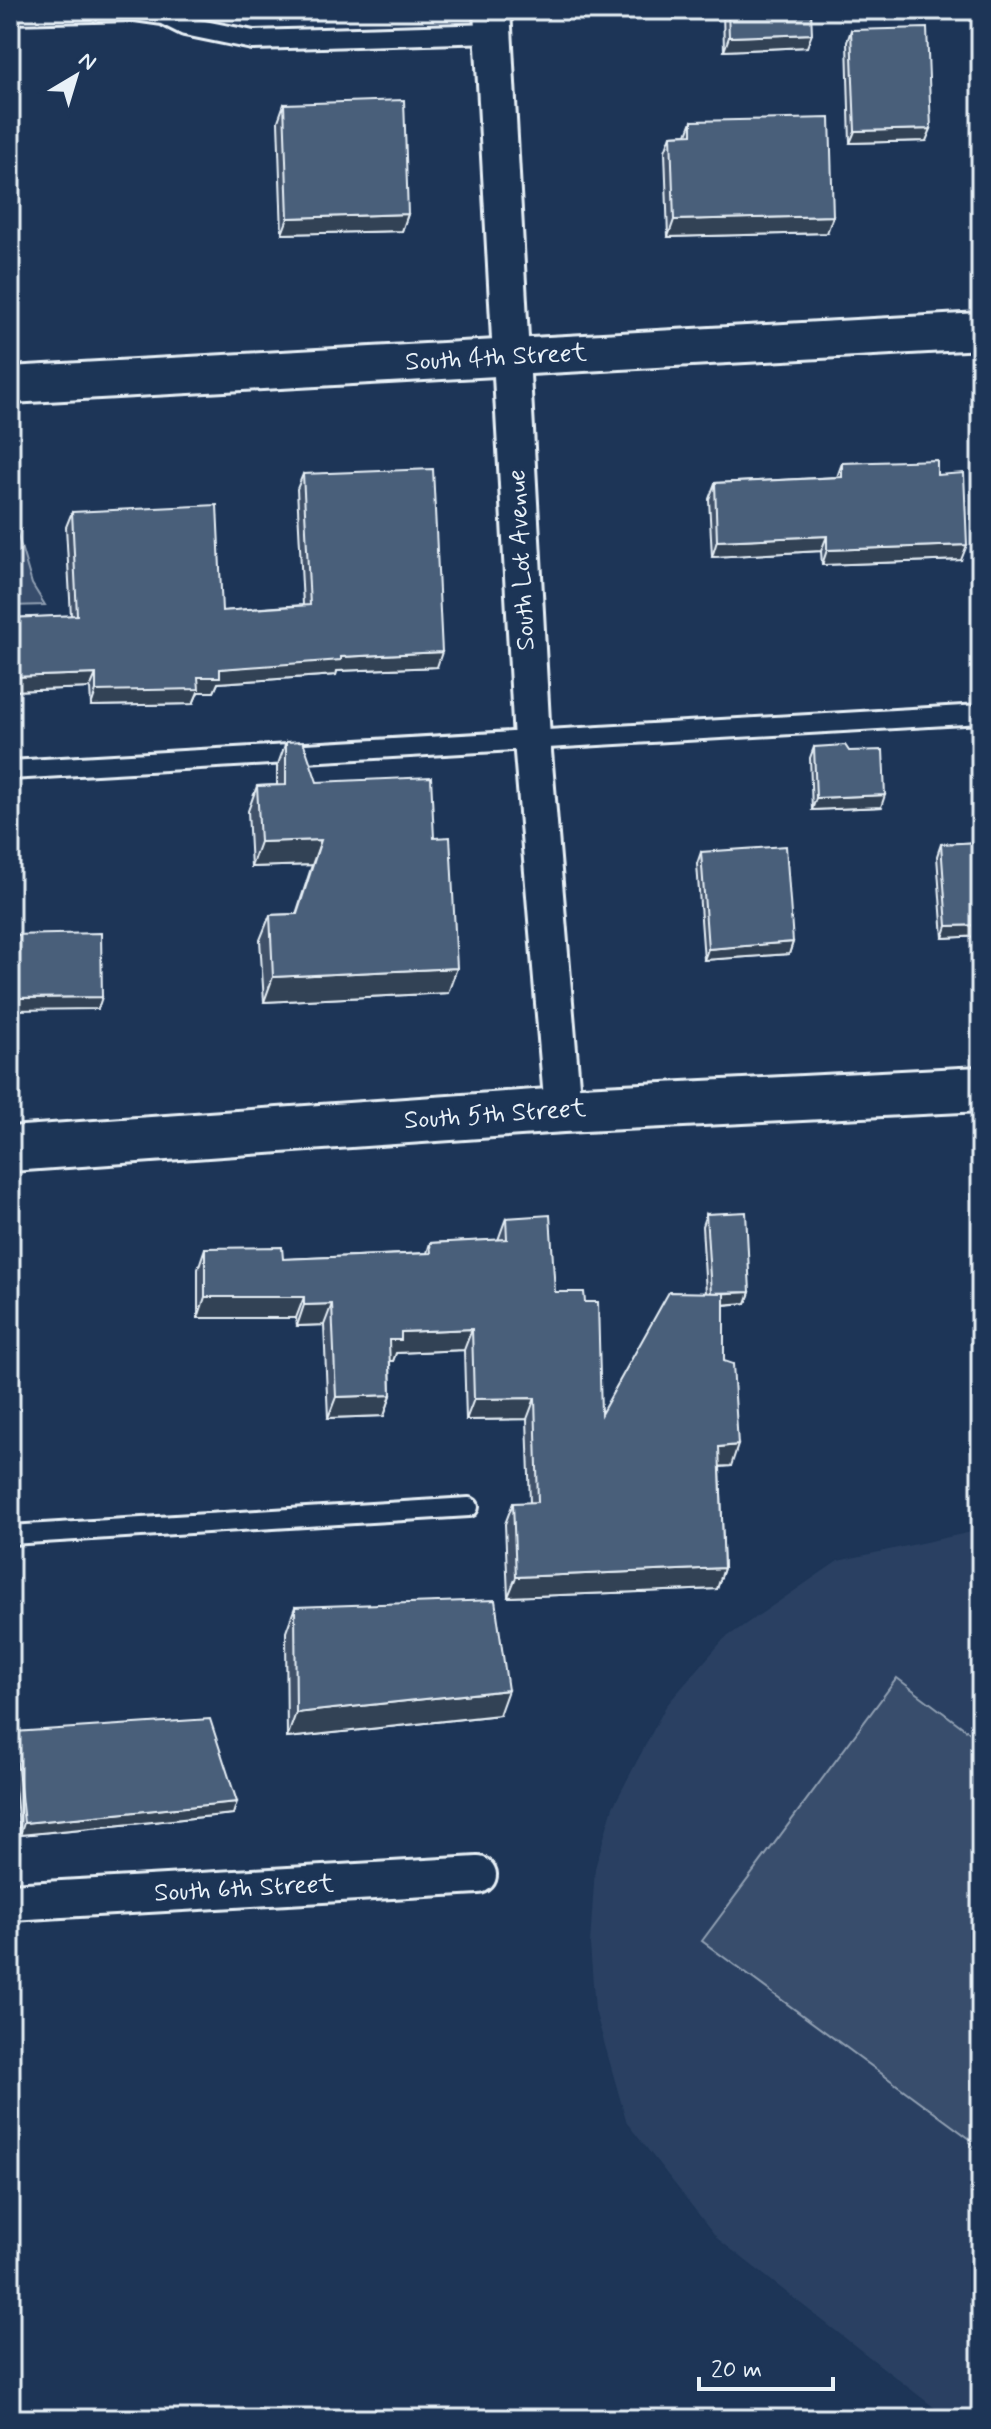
<svg xmlns="http://www.w3.org/2000/svg" width="991" height="2429" font-family="Mynerve,sans-serif">
<style>
.built{fill:#2a4162}
.green{fill:#374d6c;stroke:#909fb2;stroke-width:2}
.lines{fill:none;stroke-linecap:round;stroke-linejoin:round}
.lane-casing{stroke:#e8f1f8;stroke-width:24}
.street-casing{stroke:#e8f1f8;stroke-width:42}
.secondary-casing{stroke:#e8f1f8;stroke-width:50}
.lane{stroke:#1d3557;stroke-width:18}
.street{stroke:#1d3557;stroke-width:36}
.secondary{stroke:#1d3557;stroke-width:44}
.wall{fill:#3f5169;stroke:#e8f1f8;stroke-width:2}
.shaded-wall{fill:#334255;stroke:#e8f1f8;stroke-width:2}
.building{fill:#495e7a;stroke:#e8f1f8;stroke-width:2}
.labels{text-anchor:middle;dominant-baseline:central;stroke-width:7;stroke-linejoin:round;paint-order:stroke}
.street-label{font-size:26px;fill:#e8f1f8;stroke:#1d3557}
</style>
<rect width="100%" height="100%" fill="#1d3557"/>
<filter id="ink" filterUnits="userSpaceOnUse"><feTurbulence type="fractalNoise" baseFrequency=".0125" numOctaves="2"/><feDisplacementMap in="SourceGraphic" scale="16" xChannelSelector="R" yChannelSelector="G"/><feConvolveMatrix kernelMatrix="1 2 1 2 8 2 1 2 1" color-interpolation-filters="sRGB"/></filter>
<g filter="url(#ink)">
<!-- built -->
<polygon class="built" points="981,1530 981,2419 949,2419 718,2239 627,2123 595,2010 590,1944 595,1868 613,1807 666,1706 724,1639 838,1561"/>
<!-- green -->
<g class="green">
<polygon points="10,509 32,584 45,605 10,606"/>
<polygon points="897,1678 981,1741 981,2147 702,1941"/>
</g>
<g class="lines">
<defs>
<g id="lane">
<polyline points="10,14 135,11 163,15 185,26 253,40 494,33"/>
<polyline points="10,770 981,714"/>
<polyline points="10,1535 469,1507"/>
</g>
<g id="street">
<polyline points="492,10 532,740 563,1110"/>
<polyline points="10,385 981,331"/>
<polyline points="10,1902 478,1875"/>
</g>
<polyline id="secondary" points="10,1149 563,1110 981,1089"/>
</defs>
<!-- lane casing -->
<use href="#lane" class="lane-casing"/>
<!-- street casing -->
<use href="#street" class="street-casing"/>
<!-- secondary casing -->
<use href="#secondary" class="secondary-casing"/>
<!-- lane -->
<use href="#lane" class="lane"/>
<!-- street -->
<use href="#street" class="street"/>
<!-- secondary -->
<use href="#secondary" class="secondary"/>
</g>
<!-- wall -->
<g class="wall">
<polygon points="723,10 811,10 807,47 724,51"/>
<polygon points="851,30 926,141 850,143 847,42"/>
<polygon points="284,104 408,214 402,231 282,234 278,121"/>
<polygon points="981,107 981,202 980,202 979,114"/>
<polygon points="692,121 827,233 668,237 665,151 671,135 687,134"/>
<polygon points="842,463 937,475 961,560 822,565 821,551 712,557 709,499 715,483 837,477"/>
<polygon points="303,474 437,667 337,671 336,675 218,683 214,692 198,692 193,704 91,706 90,688 10,691 10,618 71,616 66,527 72,512 222,611 303,605 297,489"/>
<polygon points="286,742 317,782 434,838 448,993 264,1002 260,940 270,915 296,914 312,865 251,867 248,811 257,786 277,785 277,767"/>
<polygon points="814,747 881,807 812,810 810,758"/>
<polygon points="981,842 981,936 943,938 937,856 941,844"/>
<polygon points="701,852 793,942 789,954 704,960 697,864"/>
<polygon points="706,1214 750,1292 746,1303 724,1305 724,1361 731,1466 720,1467 724,1568 717,1589 508,1597 505,1524 513,1503 530,1503 527,1419 466,1420 464,1350 396,1353 393,1361 390,1361 391,1395 384,1416 328,1418 324,1325 297,1326 296,1318 198,1318 198,1269 205,1248 283,1259 427,1253 430,1243 498,1240 506,1218 555,1292 585,1302 601,1414 706,1293 702,1226"/>
<polygon points="295,1607 499,1715 287,1738 286,1632"/>
<polygon points="14,1732 233,1814 20,1835 10,1743"/>
</g>
<!-- shaded-wall -->
<g class="shaded-wall">
<polygon points="812,34 807,47 724,51 729,37"/>
<polygon points="931,129 926,141 850,143 855,131"/>
<polygon points="408,214 402,231 282,234 288,218"/>
<polygon points="833,216 827,233 668,237 674,220"/>
<polygon points="827,536 821,551 712,557 717,541"/>
<polygon points="967,545 961,560 822,565 827,550"/>
<polygon points="442,652 437,667 337,671 336,675 218,683 214,692 198,692 193,704 91,706 96,691 198,677 220,669 341,657"/>
<polygon points="96,674 90,688 10,691 10,677"/>
<polygon points="885,795 881,807 812,810 816,798"/>
<polygon points="321,840 312,865 251,867 260,842"/>
<polygon points="981,925 981,936 943,938 947,926"/>
<polygon points="793,942 789,954 704,960 708,949"/>
<polygon points="457,968 448,993 264,1002 273,977"/>
<polygon points="102,997 98,1009 10,1010 10,998"/>
<polygon points="750,1292 746,1303 706,1306 711,1294"/>
<polygon points="205,1297 304,1297 296,1318 198,1318"/>
<polygon points="332,1304 324,1325 297,1326 304,1305"/>
<polygon points="472,1329 464,1350 396,1353 393,1361 381,1361 389,1340 401,1332"/>
<polygon points="391,1395 384,1416 328,1418 336,1397"/>
<polygon points="535,1398 527,1419 466,1420 474,1399"/>
<polygon points="738,1445 731,1466 711,1467 719,1447"/>
<polygon points="724,1568 717,1589 508,1597 516,1577"/>
<polygon points="508,1690 499,1715 287,1738 296,1713"/>
<polygon points="237,1802 233,1814 20,1835 24,1823"/>
</g>
<!-- building -->
<g class="building">
<polygon points="728,10 811,10 812,34 729,37"/>
<polygon points="927,28 931,129 855,131 851,30"/>
<polygon points="404,100 408,214 288,218 284,104"/>
<polygon points="830,118 833,216 674,220 671,135 692,134 692,121"/>
<polygon points="937,460 937,475 964,473 967,545 827,550 827,536 717,541 715,483 842,477 842,463"/>
<polygon points="433,469 442,652 341,657 341,660 220,669 220,677 198,677 199,689 96,691 96,674 10,677 10,618 77,615 72,512 217,505 222,611 310,605 303,474"/>
<polygon points="303,741 317,782 431,777 434,838 450,837 457,968 273,977 270,915 297,914 321,840 260,842 257,786 286,785 286,742"/>
<polygon points="845,745 849,751 883,750 885,795 816,798 814,747"/>
<polygon points="981,842 981,925 947,926 941,844"/>
<polygon points="786,846 793,942 708,949 701,852"/>
<polygon points="101,933 102,997 10,998 10,935"/>
<polygon points="746,1212 750,1292 711,1293 706,1214"/>
<polygon points="550,1215 555,1292 584,1292 585,1302 598,1302 601,1414 669,1292 724,1293 724,1361 733,1364 738,1445 719,1447 724,1568 516,1577 513,1503 538,1502 535,1398 474,1399 472,1329 401,1332 401,1340 389,1340 391,1395 336,1397 332,1304 304,1305 304,1297 205,1297 205,1248 282,1247 283,1259 431,1253 430,1243 507,1239 506,1218"/>
<polygon points="495,1600 508,1690 296,1713 295,1607"/>
<polygon points="210,1719 237,1802 24,1823 14,1732"/>
</g>
</g>
<g class="labels">
<!-- street labels -->
<g class="street-label">
<text transform="translate(496 358) rotate(-3)">South 4th Street</text>
<text transform="translate(522 560) rotate(-93)">South Lot Avenue</text>
<text transform="translate(495 1115) rotate(-4)">South 5th Street</text>
<text transform="translate(244 1889) rotate(-3)">South 6th Street</text>
</g>
</g>
<!-- margin -->
<rect width="991" height="2429" fill="none" stroke="#1d3557" stroke-width="40"/>
<rect x="20" y="20" width="951" height="2389" fill="none" stroke="#e8f1f8" stroke-width="3" filter="url(#ink)"/>
<!-- north arrow -->
<g transform="translate(76 76) rotate(38)" stroke="#1d3557" stroke-width="6" paint-order="stroke">
<path d="M0-6L14 30L0 20L-14 30Z" fill="#e8f1f8"/>
<text y="-12" font-size="22" font-weight="bold" text-anchor="middle" fill="#e8f1f8">N</text>
</g>
<!-- scale -->
<path d="M699 2377v12h134v-12" fill="none" stroke="#e8f1f8" stroke-width="4"/>
<text x="711" y="2377" font-size="24" fill="#e8f1f8" stroke="#1d3557" stroke-width="6" paint-order="stroke">20 m</text>
</svg>
